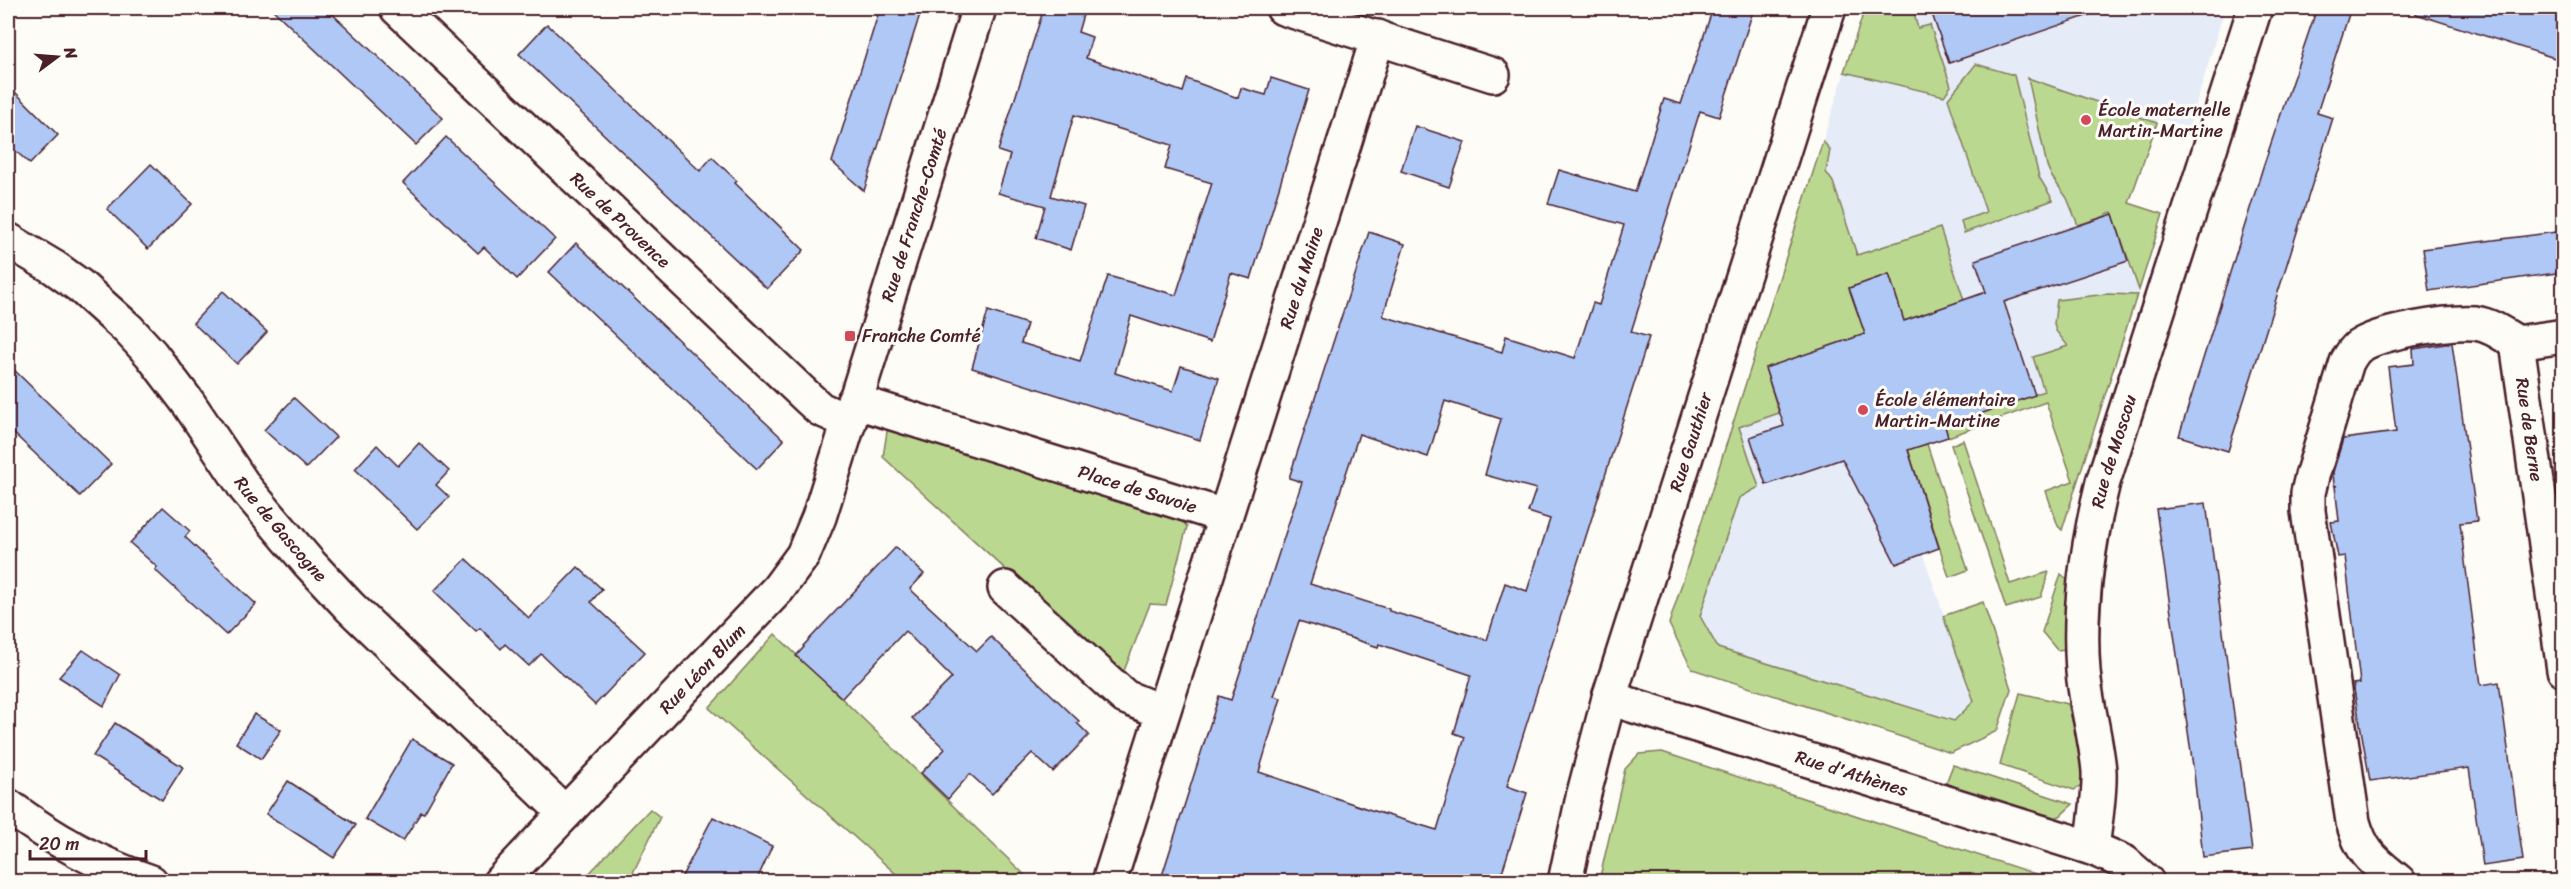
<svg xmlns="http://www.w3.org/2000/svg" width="2571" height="889" font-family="Sriracha,sans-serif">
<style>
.built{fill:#e6ecf7}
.green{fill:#bbd890;stroke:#827c5e;stroke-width:1.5}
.building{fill:#afc8f6;stroke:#4a1f2b;stroke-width:1.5;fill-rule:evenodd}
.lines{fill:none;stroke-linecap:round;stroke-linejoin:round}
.minor-casing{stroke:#4a1f2b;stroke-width:38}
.minor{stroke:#fdfcf7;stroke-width:33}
.poi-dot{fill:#d1495b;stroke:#fdfcf7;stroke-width:2}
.labels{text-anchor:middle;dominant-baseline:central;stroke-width:6;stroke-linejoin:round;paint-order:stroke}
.poi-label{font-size:18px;fill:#4a1f2b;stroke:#fdfcf7;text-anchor:start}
.street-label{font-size:18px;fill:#4a1f2b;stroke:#fdfcf7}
</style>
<rect width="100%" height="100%" fill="#fdfcf7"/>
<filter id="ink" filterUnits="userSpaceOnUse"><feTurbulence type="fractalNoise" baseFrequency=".0167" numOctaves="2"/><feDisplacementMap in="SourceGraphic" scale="12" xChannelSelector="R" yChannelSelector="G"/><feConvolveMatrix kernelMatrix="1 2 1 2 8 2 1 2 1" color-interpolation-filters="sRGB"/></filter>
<g filter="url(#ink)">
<!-- built -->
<polygon class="built" points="1865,8 2225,8 2189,128 2158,118 2129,203 2163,214 2115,365 1945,426 1948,437 1908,450 1939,548 1923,554 1985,735 1951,753 1692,669 1669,624"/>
<!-- green -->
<g class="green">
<polygon points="1865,8 1917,8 1915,18 1918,28 1930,25 1951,86 1944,96 1844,72"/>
<polygon points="1976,64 2014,75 2039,177 2053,200 1964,233 1961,221 1986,212 1948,99"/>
<polygon points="2028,78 2157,123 2129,203 2163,214 2139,290 2112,212 2106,214 2106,216 2078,225 2067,198 2052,177 2047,166"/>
<polygon points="1823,141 1830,150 1826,172 1833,182 1857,255 1940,228 1964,300 1904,321 1889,274 1849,288 1865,334 1765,368 1779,413 1739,427 1759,487 1739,498 1700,616 1718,648 1954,721 1974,701 1943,616 1983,602 2011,689 1997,731 1951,753 1692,669 1669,624"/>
<polygon points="2107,294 2137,295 2062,530 2058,526 2046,491 2073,481 2046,402 1948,437 1945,426 2044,391 2033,357 2068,346 2056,331 2054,324 2057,300"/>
<polygon points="888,425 1178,514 1187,527 1166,605 1150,604 1122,676 883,457"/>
<polygon points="1963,440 2010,584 2049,572 2041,597 2006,608 1951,445"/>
<polygon points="1927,444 1968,570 1949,577 1908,449"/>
<polygon points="2061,574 2068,580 2068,645 2066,649 2057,650 2042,632"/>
<polygon points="775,634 1031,881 904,881 709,708"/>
<polygon points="2020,693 2068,704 2079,749 2083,773 2082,786 2074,790 2000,765"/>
<polygon points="1662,752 2057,881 1599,881 1625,769 1639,754"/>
<polygon points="1953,765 2073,804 2060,816 2049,820 1944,788"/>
<polygon points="650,809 660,817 629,881 582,881"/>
</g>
<!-- building -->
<g class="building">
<polygon points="271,8 326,8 443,118 416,145"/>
<polygon points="880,8 922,8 864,191 832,162"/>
<polygon points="1044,8 1085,8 1078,32 1092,37 1086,58 1183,92 1187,79 1238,98 1241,88 1266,95 1271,78 1309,90 1251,279 1231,273 1210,342 1131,316 1115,373 1173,391 1181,366 1219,378 1200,440 972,368 988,311 1027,324 1021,343 1080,361 1108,276 1176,295 1212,183 1165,169 1172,145 1074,115 1051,196 1084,206 1071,250 1036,238 1045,206 998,193 1010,155 998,151"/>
<path d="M 1713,8 L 1754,8 L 1719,117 L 1700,111 L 1631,332 L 1649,337 L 1507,786 L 1527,793 L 1499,882 L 1160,882 L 1219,696 L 1231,700 L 1302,482 L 1289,478 L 1369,232 L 1405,244 L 1383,316 L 1502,352 L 1506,336 L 1575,358 L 1593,303 L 1599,305 L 1624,225 L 1548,204 L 1559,170 L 1635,192 L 1664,99 L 1681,104 ZM 1445,401 L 1501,419 L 1485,475 L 1536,489 L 1528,512 L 1550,519 L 1527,591 L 1505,583 L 1487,640 L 1389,611 L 1389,609 L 1310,584 L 1359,434 L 1428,457 ZM 1299,621 L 1378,647 L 1379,644 L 1471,675 L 1454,733 L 1465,737 L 1437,830 L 1374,811 L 1259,772 L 1281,698 L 1274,696 Z"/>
<polygon points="1930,8 2095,8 2095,13 1949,63"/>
<polygon points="2317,8 2351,8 2317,113 2333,118 2228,451 2179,436 2263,167"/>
<polygon points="2417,8 2536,8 2564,16 2564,61 2416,14"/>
<polygon points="547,24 700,171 712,157 737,181 735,183 804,250 767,289 519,54"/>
<polygon points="8,85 58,135 30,164 8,144"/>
<polygon points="1415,126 1465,142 1449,187 1401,171"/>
<polygon points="446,137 555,239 517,279 484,247 478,253 403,183"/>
<polygon points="151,164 192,204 148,249 107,209"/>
<polygon points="2113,214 2128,261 2004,302 2035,395 1945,426 1948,437 1908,450 1939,548 1896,564 1842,459 1766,485 1750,437 1784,426 1765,368 1865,334 1849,288 1889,274 1904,321 1986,292 1975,260"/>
<polygon points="2564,231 2564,272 2429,291 2423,249"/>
<polygon points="576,243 784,440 757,469 549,272"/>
<polygon points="223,291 267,332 237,364 193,323"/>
<polygon points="2452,343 2477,521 2460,523 2481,685 2499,682 2523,860 2483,866 2469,768 2370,781 2353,684 2360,683 2345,556 2338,557 2331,522 2339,521 2335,486 2337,486 2334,485 2333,472 2343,439 2396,432 2388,367 2414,364 2413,349"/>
<polygon points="8,364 111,464 80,496 8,428"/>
<polygon points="294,398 336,437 306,468 264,430"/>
<polygon points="419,443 449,471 436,485 449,497 417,529 355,469 377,445 398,466"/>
<polygon points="2206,503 2252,851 2203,857 2194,773 2156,509"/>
<polygon points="163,507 190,531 185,537 256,604 226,635 155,570 157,567 130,543"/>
<polygon points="896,547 924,574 910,589 977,651 991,637 1079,721 1077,723 1089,735 1053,772 1032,753 992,794 970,774 948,799 921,773 945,749 912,718 952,678 905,631 842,698 796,656 804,647 803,646"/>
<polygon points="466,559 529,618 578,567 602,589 591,602 645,652 595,705 541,654 529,666 505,644 501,649 480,628 476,631 434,591"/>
<polygon points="83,650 120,675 104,706 59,677"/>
<polygon points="254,714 281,730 261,759 236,743"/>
<polygon points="115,723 183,767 162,800 93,756"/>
<polygon points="412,739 452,763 424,813 421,812 403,841 365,819"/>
<polygon points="288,781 356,825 334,858 266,814"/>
<polygon points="713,817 772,846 756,882 679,882"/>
</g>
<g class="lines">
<defs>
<g id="minor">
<path id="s1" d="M 397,8 L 808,398 L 820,409 L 849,422"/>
<polyline points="1283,8 1493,75"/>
<path id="s2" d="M 8,240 L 55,268 L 80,286 L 128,329 L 151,354 L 189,404 L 246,489 L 308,562 L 350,607 L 565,813"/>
<path id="s3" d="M 2564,336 L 2517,343 L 2564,670"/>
<path id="s4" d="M 854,401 L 1224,516"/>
<polyline points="1005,588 1125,697 1162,712"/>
<path id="s5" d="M 1609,698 L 2092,848 L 2124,862 L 2147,882"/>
<path d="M 8,806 C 53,839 97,864 151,882"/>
<path id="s6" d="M 2092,848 C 2095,822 2100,796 2099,771 C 2096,737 2086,705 2083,671 C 2078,607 2088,544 2103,482 L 2255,8"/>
<path id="s7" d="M 500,882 L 778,589 L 803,555 L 819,517 L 979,8"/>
<path id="s8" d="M 1109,882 L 1378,37"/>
<path id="s9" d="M 1565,882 L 1583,797 L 1609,698 L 1829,8"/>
<path d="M 2399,882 C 2374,861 2362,854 2353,822 L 2308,511 L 2308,493 L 2312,476 L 2347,362 C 2350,357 2353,351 2358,347 C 2379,332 2449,321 2475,323 C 2491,325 2504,335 2517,343"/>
</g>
</defs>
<!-- minor casing -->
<use href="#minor" class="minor-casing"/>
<!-- minor -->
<use href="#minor" class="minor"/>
</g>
</g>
<!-- markers -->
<g class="poi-dot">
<circle cx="2086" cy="120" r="6"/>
<rect x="844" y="330" width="12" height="12" rx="3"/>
<circle cx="1863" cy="410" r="6"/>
</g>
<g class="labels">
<!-- poi labels -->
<g class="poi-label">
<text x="2098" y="110">École maternelle<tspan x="2098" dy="21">Martin-Martine</tspan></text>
<text x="862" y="336">Franche Comté</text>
<text x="1875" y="400">École élémentaire<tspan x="1875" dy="21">Martin-Martine</tspan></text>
</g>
<!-- street labels -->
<g class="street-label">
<text stroke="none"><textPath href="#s7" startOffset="804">Rue de Franche-Comté</textPath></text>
<text stroke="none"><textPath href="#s1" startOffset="308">Rue de Provence</textPath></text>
<text stroke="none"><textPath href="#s8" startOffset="634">Rue du Maine</textPath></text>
<text stroke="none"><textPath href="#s3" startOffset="135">Rue de Berne</textPath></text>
<text stroke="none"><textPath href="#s9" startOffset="458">Rue Gauthier</textPath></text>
<text stroke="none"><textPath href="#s6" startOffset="402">Rue de Moscou</textPath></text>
<text stroke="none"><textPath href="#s4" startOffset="297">Place de Savoie</textPath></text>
<text stroke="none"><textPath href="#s2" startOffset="402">Rue de Gascogne</textPath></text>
<text stroke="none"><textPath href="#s7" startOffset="294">Rue Léon Blum</textPath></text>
<text stroke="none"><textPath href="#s5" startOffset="254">Rue d'Athènes</textPath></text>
</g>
</g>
<!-- margin -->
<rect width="2571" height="889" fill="none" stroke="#fdfcf7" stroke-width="30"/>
<rect x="15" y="15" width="2541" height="859" fill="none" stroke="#4a1f2b" stroke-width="2" filter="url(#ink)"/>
<!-- north arrow -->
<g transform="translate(57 57) rotate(74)" stroke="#fdfcf7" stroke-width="4.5" paint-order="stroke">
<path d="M0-4.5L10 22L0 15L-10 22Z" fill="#4a1f2b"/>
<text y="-9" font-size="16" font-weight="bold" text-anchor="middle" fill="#4a1f2b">N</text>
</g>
<!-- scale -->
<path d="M30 850v9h116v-9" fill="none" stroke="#4a1f2b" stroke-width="3"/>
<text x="39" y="850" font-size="18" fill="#4a1f2b" stroke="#fdfcf7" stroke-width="4.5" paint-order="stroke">20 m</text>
</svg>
